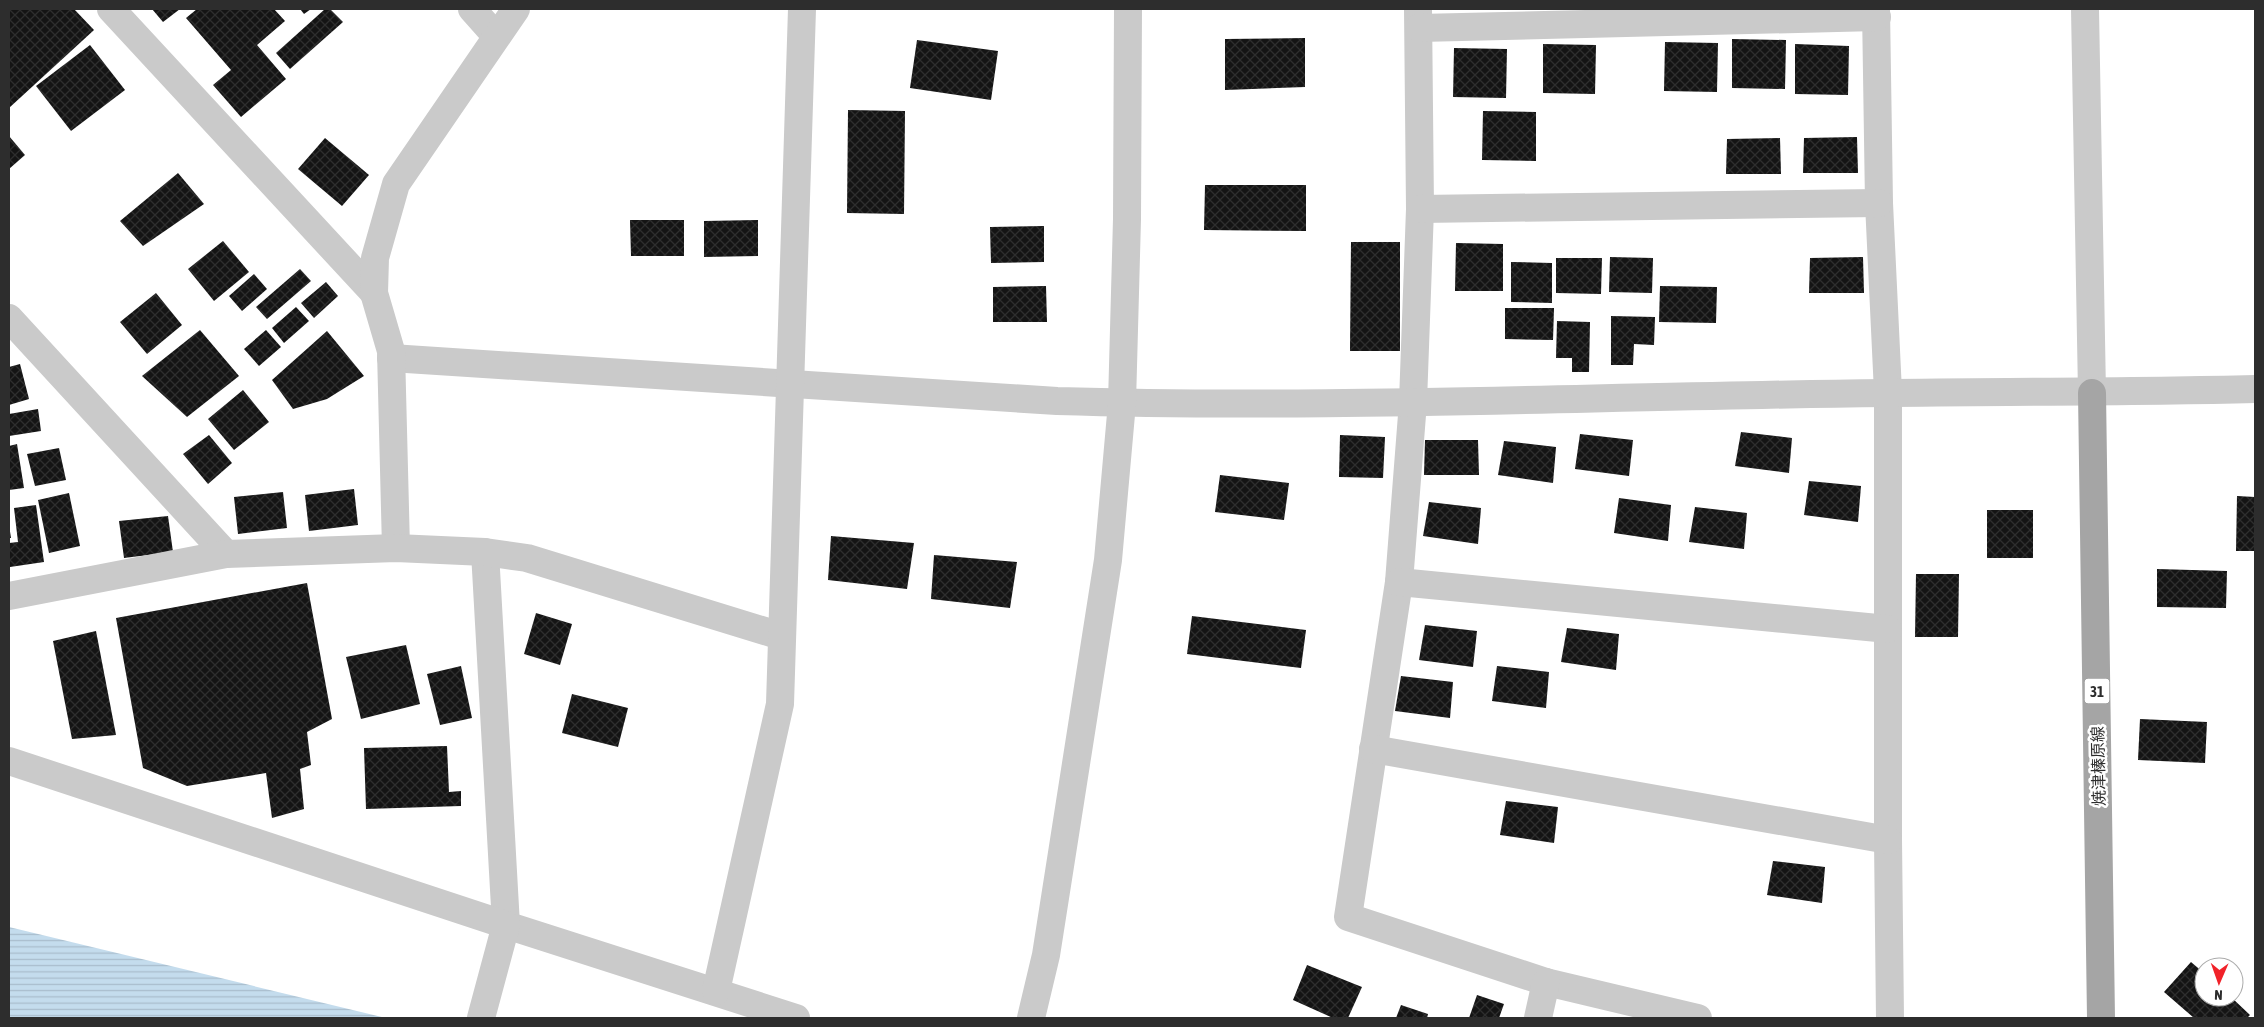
<svg xmlns="http://www.w3.org/2000/svg" width="2264" height="1027" font-family="'Asap Condensed','Noto Sans JP',sans-serif">
<style>
.water{fill:url(#water-rules)}
.building{fill:url(#building-cross-hatch)}
.lines{fill:none;stroke-linecap:round;stroke-linejoin:round}
.minor{stroke:#cacaca;stroke-width:28}
.major{stroke:#a5a5a5;stroke-width:28}
.labels{text-anchor:middle;dominant-baseline:central;stroke-width:5;stroke-linejoin:round;paint-order:stroke}
.shield{fill:#fff;stroke:#6c6c6c;stroke-width:1}
.shield-label{font-size:15px;font-weight:bold;fill:#2d2d2d}
.street-label{font-size:16px;fill:#2d2d2d;stroke:#fff}
</style>
<defs>
<pattern id="water-rules" width="6" height="5" patternUnits="userSpaceOnUse" patternTransform="scale(1.25)"><rect width="6" height="5" fill="#c4dced"/><path d="M0 2.5h6" fill="none" stroke="#a9bdcc"/></pattern>
<pattern id="building-cross-hatch" width="8" height="8" patternUnits="userSpaceOnUse" patternTransform="scale(1.25)"><rect width="8" height="8" fill="#141414"/><path d="M0 0l8 8M0 8l8-8" fill="none" stroke="#2e2e2e"/></pattern>
</defs>
<rect width="100%" height="100%" fill="#fff"/>
<!-- water -->
<polygon class="water" points="9,927 386,1018 9,1018"/>
<!-- building -->
<g class="building">
<polygon points="9,9 74,9 94,30 9,108"/>
<polygon points="152,9 180,9 163,22"/>
<polygon points="197,9 274,9 285,21 257,45 286,79 241,117 213,85 231,70 186,18"/>
<polygon points="300,9 311,9 304,14"/>
<polygon points="325,9 330,9 343,22 290,69 276,53"/>
<polygon points="1305,38 1305,87 1225,90 1225,39"/>
<polygon points="1732,39 1786,40 1785,89 1732,88"/>
<polygon points="917,40 998,51 991,100 910,88"/>
<polygon points="1665,42 1718,43 1717,92 1664,91"/>
<polygon points="1543,44 1596,45 1595,94 1543,93"/>
<polygon points="1795,44 1849,46 1848,95 1795,94"/>
<polygon points="90,45 125,90 71,131 36,86"/>
<polygon points="1454,48 1507,49 1506,98 1453,97"/>
<polygon points="848,110 905,111 904,214 847,213"/>
<polygon points="1483,111 1536,112 1536,161 1482,160"/>
<polygon points="9,136 25,155 9,169"/>
<polygon points="1857,137 1858,173 1803,173 1804,138"/>
<polygon points="325,138 369,175 342,206 298,169"/>
<polygon points="1780,138 1781,174 1726,174 1727,139"/>
<polygon points="178,173 204,204 143,246 120,221"/>
<polygon points="1205,185 1306,185 1306,231 1204,230"/>
<polygon points="630,220 684,220 684,256 631,256"/>
<polygon points="758,220 758,256 704,257 704,221"/>
<polygon points="1044,226 1044,262 991,263 990,227"/>
<polygon points="223,241 249,272 214,301 188,269"/>
<polygon points="1351,242 1400,242 1400,351 1350,351"/>
<polygon points="1456,243 1503,244 1503,291 1455,291"/>
<polygon points="1610,257 1653,258 1652,293 1609,292"/>
<polygon points="1863,257 1864,293 1809,293 1810,258"/>
<polygon points="1556,258 1602,258 1601,294 1556,293"/>
<polygon points="1511,262 1552,263 1552,303 1511,302"/>
<polygon points="300,269 311,281 267,319 256,307"/>
<polygon points="254,274 267,289 242,311 229,296"/>
<polygon points="326,282 338,296 314,318 301,303"/>
<polygon points="1046,286 1047,322 993,322 993,287"/>
<polygon points="1660,286 1717,287 1716,323 1659,322"/>
<polygon points="156,293 182,325 147,354 120,322"/>
<polygon points="296,307 309,321 284,343 272,328"/>
<polygon points="1505,308 1554,308 1553,340 1505,339"/>
<polygon points="1611,316 1655,317 1654,345 1634,344 1633,365 1611,365"/>
<polygon points="1557,321 1590,322 1589,372 1572,372 1572,358 1556,358"/>
<polygon points="200,330 239,376 187,417 142,376"/>
<polygon points="266,330 281,347 259,366 244,349"/>
<polygon points="327,331 364,376 327,399 293,409 272,380"/>
<polygon points="20,364 29,399 9,405 9,367"/>
<polygon points="243,390 269,422 234,450 208,419"/>
<polygon points="38,409 41,431 9,436 9,414"/>
<polygon points="1741,432 1792,438 1789,473 1735,466"/>
<polygon points="1580,434 1633,440 1629,476 1575,469"/>
<polygon points="209,435 232,463 208,484 183,454"/>
<polygon points="1340,435 1385,437 1383,478 1339,477"/>
<polygon points="1425,440 1478,440 1479,475 1424,475"/>
<polygon points="1504,441 1556,447 1553,483 1498,475"/>
<polygon points="17,444 24,488 9,490 9,446"/>
<polygon points="59,448 66,480 35,486 27,454"/>
<polygon points="1220,475 1289,483 1284,520 1215,512"/>
<polygon points="1809,481 1861,486 1858,522 1804,515"/>
<polygon points="354,489 358,525 309,531 305,495"/>
<polygon points="283,492 287,528 238,534 234,497"/>
<polygon points="69,493 80,546 49,553 38,500"/>
<polygon points="2237,496 2255,497 2255,551 2236,551"/>
<polygon points="1619,498 1671,505 1668,541 1614,533"/>
<polygon points="1429,502 1481,508 1478,544 1423,536"/>
<polygon points="36,505 44,562 10,567 9,543 18,542 14,508"/>
<polygon points="1695,507 1747,513 1744,549 1689,542"/>
<rect x="1987" y="510" width="46" height="48"/>
<polygon points="168,516 173,552 124,558 119,521"/>
<polygon points="9,525 11,538 9,538"/>
<polygon points="831,536 914,543 907,589 828,580"/>
<polygon points="934,555 1017,562 1010,608 931,599"/>
<polygon points="2157,569 2227,571 2226,608 2157,607"/>
<polygon points="1916,574 1959,574 1958,637 1915,637"/>
<polygon points="307,583 332,719 307,732 311,765 300,769 304,809 272,818 266,773 187,786 143,768 116,618"/>
<polygon points="536,613 572,624 560,665 524,654"/>
<polygon points="1192,616 1306,630 1301,668 1187,654"/>
<polygon points="1425,625 1477,631 1473,667 1419,660"/>
<polygon points="1567,628 1619,634 1616,670 1561,662"/>
<polygon points="96,631 116,735 72,739 53,641"/>
<polygon points="406,645 420,704 361,719 346,657"/>
<polygon points="461,666 472,718 440,725 427,674"/>
<polygon points="1497,666 1549,672 1546,708 1492,701"/>
<polygon points="1401,676 1453,682 1450,718 1395,711"/>
<polygon points="572,694 628,708 618,747 562,733"/>
<polygon points="2140,719 2207,722 2205,763 2138,760"/>
<polygon points="447,746 449,792 461,791 461,806 366,809 364,748"/>
<polygon points="1506,801 1558,807 1554,843 1500,835"/>
<polygon points="1773,861 1825,867 1822,903 1767,895"/>
<polygon points="2191,962 2204,973 2204,997 2231,997 2250,1015 2247,1018 2194,1018 2164,992"/>
<polygon points="1307,965 1362,987 1348,1018 1333,1018 1293,1000"/>
<polygon points="1477,995 1504,1004 1499,1018 1469,1018"/>
<polygon points="1401,1005 1428,1014 1427,1018 1396,1018"/>
</g>
<g class="lines">
<!-- minor -->
<g class="minor">
<polyline points="111,9 374,293"/>
<polyline points="472,9 496,36"/>
<polyline points="1418,9 1420,209 1413,402 1399,582 1348,917 1546,982 1698,1018"/>
<polyline points="1876,9 1879,203 1888,392 1888,840 1890,1018"/>
<polyline points="2085,9 2092,393"/>
<polyline points="1419,28 1877,17"/>
<polyline points="1420,209 1879,203"/>
<polyline points="9,318 226,554"/>
<path d="M 391,358 L 1057,401 C 1292,408 1527,399 1762,395 C 1926,391 2091,393 2255,389"/>
<polyline points="396,548 391,351 374,293 375,258 396,184 516,9"/>
<polyline points="485,552 506,925 796,1018"/>
<polyline points="1399,582 1888,629"/>
<polyline points="9,596 226,554 396,548 485,552 527,558 781,636"/>
<polyline points="1373,749 1888,840"/>
<polyline points="9,761 506,925 481,1018"/>
<polyline points="716,991 780,704 802,9"/>
<polyline points="1031,1018 1046,955 1108,560 1122,403 1127,219 1128,9"/>
<polyline points="1538,1018 1546,982"/>
</g>
<!-- major -->
<polyline class="major" points="2092,393 2101,1018"/>
</g>
<g class="labels">
<!-- shield labels -->
<rect class="shield" x="2084.5" y="678.5" width="25" height="25" rx="4"/>
<g class="shield-label">
<text x="2097" y="691">31</text>
</g>
<!-- street labels -->
<g class="street-label">
<text transform="translate(2098 766) rotate(-91)">焼津榛原線</text>
</g>
</g>
<!-- border -->
<rect width="2264" height="1027" fill="none" stroke="#2d2d2d" stroke-width="20"/>
<!-- north arrow -->
<g transform="translate(2219 982) rotate(182)"><circle r="24" fill="#ffffff" stroke="#ababab"/>
<path d="M0-4L9 19L0 12L-9 19Z" fill="#f12229"/>
<text y="-8" font-size="14" font-weight="bold" text-anchor="middle" fill="#2d2d2d">N</text>
</g>
</svg>
